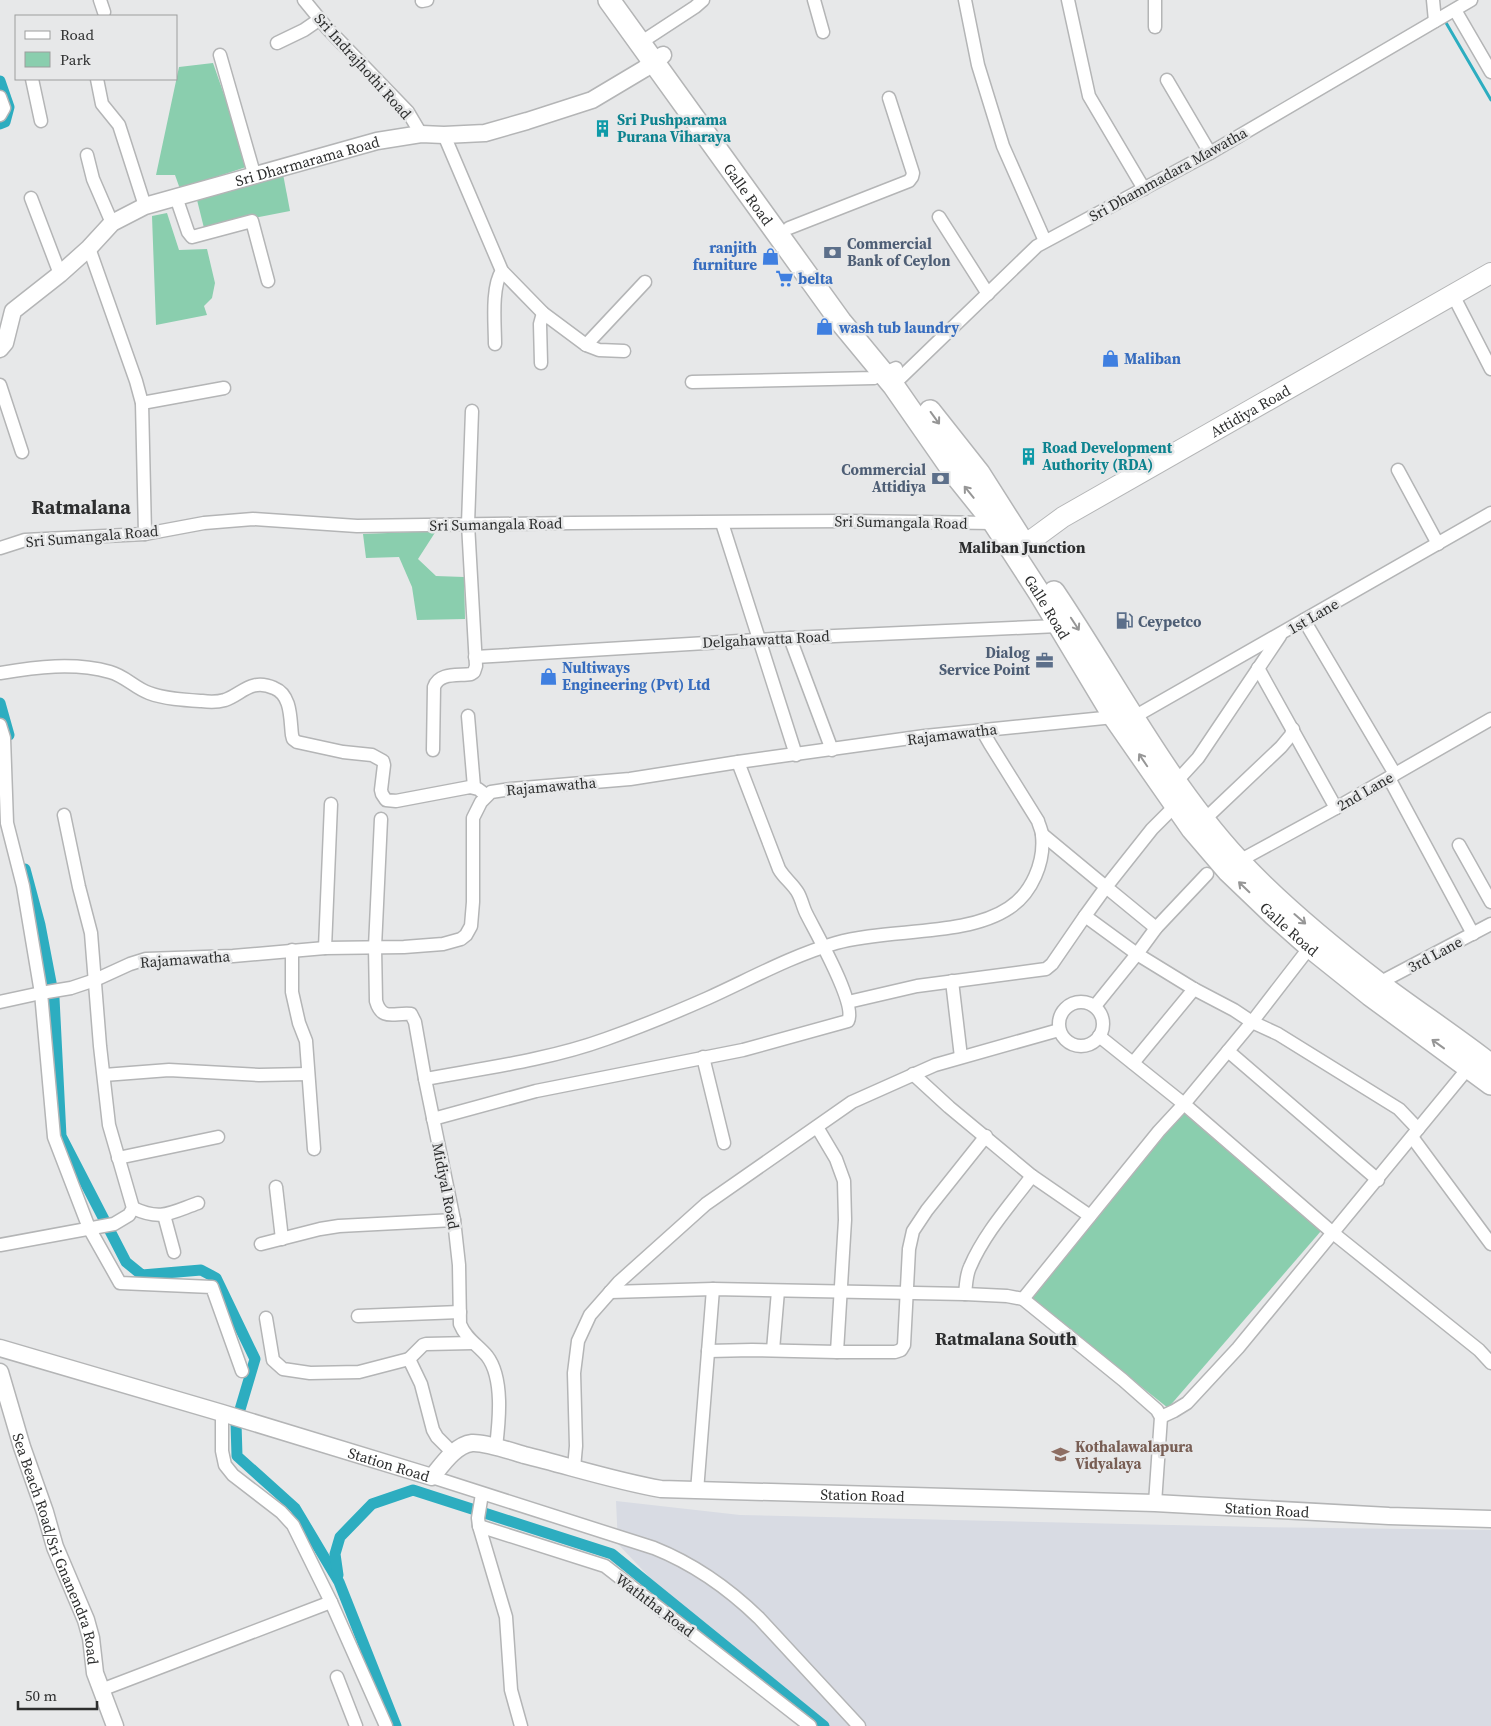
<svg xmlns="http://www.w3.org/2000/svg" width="1491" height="1726" font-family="'Source Serif 4',serif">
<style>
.built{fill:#d8dbe3}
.green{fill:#8aceae}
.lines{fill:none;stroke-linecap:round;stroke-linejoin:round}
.stream{stroke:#2dadc0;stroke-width:3}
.canal{stroke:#2dadc0;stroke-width:11}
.minor-casing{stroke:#b4b5b6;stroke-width:15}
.tertiary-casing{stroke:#b4b5b6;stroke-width:19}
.primary-casing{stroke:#b4b5b6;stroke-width:22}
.trunk-casing{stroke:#b4b5b6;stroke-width:24}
.minor{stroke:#fff;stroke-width:12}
.tertiary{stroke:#fff;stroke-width:16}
.primary{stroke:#fff;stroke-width:20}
.trunk{stroke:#fff;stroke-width:21}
.oneway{stroke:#969696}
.labels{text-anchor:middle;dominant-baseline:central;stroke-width:5;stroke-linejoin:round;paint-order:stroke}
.street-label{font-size:15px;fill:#2d2e2e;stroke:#e7e8e9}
.culture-label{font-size:15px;font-weight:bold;fill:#0d838f;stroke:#e7e8e9;text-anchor:start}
.service-label{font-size:15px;font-weight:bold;fill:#4e5e75;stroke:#e7e8e9;text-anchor:start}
.shop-label{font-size:15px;font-weight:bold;fill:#366cbe;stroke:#e7e8e9;text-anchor:start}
.education-label{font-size:15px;font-weight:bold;fill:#785e54;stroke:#e7e8e9;text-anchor:start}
.neighbourhood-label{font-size:16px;font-weight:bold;fill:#2c2d2e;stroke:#e7e8e9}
.quarter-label{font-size:18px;font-weight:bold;fill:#2c2d2e;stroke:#e7e8e9}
.district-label{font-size:20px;font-weight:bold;fill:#2c2d2e;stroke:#e7e8e9}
</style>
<rect width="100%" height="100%" fill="#e7e8e9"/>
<!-- built -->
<polygon class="built" points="616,1501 740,1515 1259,1527 1491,1530 1491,1726 829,1726 671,1600 618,1544"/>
<!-- green -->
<g class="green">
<polygon points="213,63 249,166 180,189 175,175 156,175 179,67"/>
<polygon points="283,174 290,211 204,228 197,200"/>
<polygon points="167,213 179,250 207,249 215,283 212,298 204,306 207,315 156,325 152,216"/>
<polygon points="436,531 418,559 436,576 464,577 465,619 417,620 412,587 399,557 366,558 363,534"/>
<polygon points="1185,1109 1321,1231 1168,1408 1029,1297"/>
</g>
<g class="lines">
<!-- stream -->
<polyline class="stream" points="1445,21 1491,100"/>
<!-- canal -->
<g class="canal">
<polyline points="0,81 9,107 5,122 0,124"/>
<polyline points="0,703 9,735"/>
<polyline points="25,869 40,925 54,998 61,1136 126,1262 142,1275 201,1270 216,1278 255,1359 236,1423 237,1456 295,1508 339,1582 396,1726"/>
<polyline points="338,1575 335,1554 340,1537 372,1504 413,1490 612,1554 824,1726"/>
</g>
<defs>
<g id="minor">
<polyline points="100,0 104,12"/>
<polyline points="304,0 327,28 408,112 421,134"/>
<polyline points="814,0 823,32"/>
<polyline points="965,0 978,65 1003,146 1045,241"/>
<polyline points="1068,0 1089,96 1144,189"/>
<polyline points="1155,0 1155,27"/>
<polyline points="1433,0 1435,21"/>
<polyline points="422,1 427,0"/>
<polyline points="1455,10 1491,72"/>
<polyline points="277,43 304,30 320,19"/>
<polyline points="640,43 695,7 703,0"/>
<polyline points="220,55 255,177"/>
<polyline points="32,79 41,121"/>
<polyline points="97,79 102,104 119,125 145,206"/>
<polyline points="1167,80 1210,153"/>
<polyline points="0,97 4,108 0,115"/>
<polyline points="444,135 502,271 543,313 586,345"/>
<polyline points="87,155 93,179 112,223"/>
<polyline points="176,197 188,232 192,237 252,221 268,281"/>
<polyline points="31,198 60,274"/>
<polyline points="939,217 988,294"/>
<polyline points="789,228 909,181 912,177 913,173 889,98"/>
<polyline points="89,248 136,381 142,403 145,534"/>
<polyline points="1453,295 1491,369"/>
<path d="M 495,344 C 495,325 491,287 502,271"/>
<polyline points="624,351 599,350 586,345 645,282"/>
<polyline points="541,363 540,324 543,313"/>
<polyline points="692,382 874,378 896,368"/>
<polyline points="0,385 22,452"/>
<polyline points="893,385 1037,246 1210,153 1471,0"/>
<polyline points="142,403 224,388"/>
<polyline points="1398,470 1438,544"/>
<polyline points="722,523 796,755"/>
<polyline points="0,548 25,540 145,534 204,523 253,519 357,526 572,523 846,521 994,523"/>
<polyline points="1304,620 1395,774"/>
<polyline points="790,638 832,750"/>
<polyline points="475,657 790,638 1058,626"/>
<polyline points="1258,668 1336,808"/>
<path d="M 0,673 C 36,667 74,662 110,672 C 125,676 135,688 149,693 C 165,699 185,700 202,701 C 209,702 218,702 225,700 C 242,694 251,678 274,688 C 292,695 290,720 292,735 L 293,739 L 297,742 L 343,752 L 372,755 L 383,761 L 384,765 L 381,790 L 382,794 L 386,800 L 396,801 L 470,787 L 478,789 L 486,795"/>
<polyline points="468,716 474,787"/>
<polyline points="1134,717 1491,513"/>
<polyline points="0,725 4,738 7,823 23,886 41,993 54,1137 89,1228 120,1283 212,1287 242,1371"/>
<path d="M 433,750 L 434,687 C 439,672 458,676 471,674 L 474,672 L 476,666 L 468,524 L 472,411"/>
<polyline points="1389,778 1473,934"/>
<polyline points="1176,782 1198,758 1280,636"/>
<path d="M 381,819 L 375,947 L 376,1001 C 382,1022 395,1012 411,1014 L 415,1022 L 425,1079 L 454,1220 L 459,1265 L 460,1324 C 466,1339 478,1345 487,1356 C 504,1378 499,1422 496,1447"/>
<polyline points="1204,820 1281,747 1291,735 1293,729"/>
<polyline points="1042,834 1106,887 1085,916 1137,954 1194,989 1234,1010 1252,1022 1278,1034 1399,1109 1418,1129"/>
<polyline points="1459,845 1491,902"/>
<polyline points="1239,861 1336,808 1491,719"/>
<polyline points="1156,928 1106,887 1152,829 1175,806"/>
<polyline points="325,948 331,804"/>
<polyline points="292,950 292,992 299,1023 306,1041 314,1149"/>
<polyline points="952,981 961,1057"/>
<polyline points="1379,983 1491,924"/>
<circle cx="1081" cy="1024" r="22"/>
<polyline points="0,1002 41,993 71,988 95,980 130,964 146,959 233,956 325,948 404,947 443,944 461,939 466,935 471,926 473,902 473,818 481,802 491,792 511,789 630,779 738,762 925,736 1114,717"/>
<polyline points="848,1002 917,986 1046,969 1052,964 1085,916"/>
<polyline points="1095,1006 1137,954 1156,928 1207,874"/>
<polyline points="1099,1036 1184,1104 1333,1233 1479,1350 1491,1363"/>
<polyline points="1228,1051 1378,1180"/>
<polyline points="703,1057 724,1143"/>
<polyline points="1133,1063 1194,989"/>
<polyline points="913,1074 949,1107 1032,1176 1090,1216"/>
<polyline points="104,1075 169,1070 259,1075 308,1074"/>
<path d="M 425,1079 C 485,1068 548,1060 606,1039 C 640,1027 674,1013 708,998 C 750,979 791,956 836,943 C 888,928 966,937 1009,908 C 1032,893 1045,862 1042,835 C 1042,831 1039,825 1038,821 L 990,744 L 982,730"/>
<path d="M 433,1119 L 536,1091 L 743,1050 L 848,1021 C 857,1004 816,933 807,915 C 803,908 802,900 798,893 C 793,884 784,878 779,869 L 738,762"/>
<polyline points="1412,1137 1491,1244"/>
<polyline points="118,1158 218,1137"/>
<polyline points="276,1187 282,1239"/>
<path d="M 133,1208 C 161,1221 170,1213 198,1203"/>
<polyline points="164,1215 174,1252"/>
<polyline points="261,1244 320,1229 339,1226 454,1220"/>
<polyline points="0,1245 114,1224 129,1215 133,1208 109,1125 100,1046 91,933 79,887 64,815"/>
<polyline points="610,1292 713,1289 965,1294 1007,1296 1023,1299 1123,1380 1157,1410 1161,1417 1155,1503"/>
<path d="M 965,1294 C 966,1286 966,1275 970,1267 C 984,1234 1010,1205 1032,1176"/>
<polyline points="1023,1299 1159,1131 1184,1104 1252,1022 1313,943"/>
<polyline points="358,1316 460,1312"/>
<polyline points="266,1318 273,1360 283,1369 310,1373 359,1372 409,1359 421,1384 433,1430 437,1437 453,1453"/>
<polyline points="773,1350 778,1291"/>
<polyline points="708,1351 752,1350 837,1352 845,1220 844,1181 836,1159 817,1127"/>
<polyline points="837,1352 895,1352 901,1350 904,1345 909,1249 913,1231 927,1210 986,1136"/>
<polyline points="409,1359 423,1345 426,1344 473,1343"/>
<polyline points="222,1413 222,1451 225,1465 233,1475 281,1512 293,1525 331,1602 386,1726"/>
<polyline points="1161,1417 1174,1411 1187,1403 1238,1348 1469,1067"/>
<polyline points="574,1468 576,1446 574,1373 578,1341 590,1315 619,1282 706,1204 852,1102 935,1065 1059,1030"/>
<path d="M 432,1477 L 654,1548 C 694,1564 728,1588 759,1618 L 859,1726"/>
<polyline points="697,1491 713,1289"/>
<polyline points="482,1494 478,1518 479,1526 506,1617 511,1690 521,1726"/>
<polyline points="479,1526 605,1566 810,1726"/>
<polyline points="337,1677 356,1726"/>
<polyline points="101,1690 331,1602"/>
</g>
<g id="tertiary">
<path id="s1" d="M 0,349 L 5,343 L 13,311 L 60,274 L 89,248 L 112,223 L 145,206 L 377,141 L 421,134 L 444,135 L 485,133 L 527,121 L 592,100 L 644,69 L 663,55"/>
<path id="s2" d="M 0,1348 L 222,1413 L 432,1477 C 442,1465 455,1445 472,1443 C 484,1442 511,1451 524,1455 C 569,1466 615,1481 661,1489 L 1155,1503 L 1389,1516 L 1491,1519"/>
<path id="s3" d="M 0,1372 L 22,1447 L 45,1512 L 55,1547 L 86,1620 L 91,1638 L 95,1673 L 115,1726"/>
</g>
<g id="primary">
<path id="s4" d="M 1014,553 L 1063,517 L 1491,273"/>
</g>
<g id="trunk">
<path id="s5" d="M 609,0 L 841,322 L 893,385 L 957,477 L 994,523 L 1040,594 L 1114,717 L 1192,829 L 1228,871 L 1274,915 L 1310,947 L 1370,995 L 1491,1084"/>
<polyline points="930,411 979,473 1021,539"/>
<path d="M 1054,592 C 1114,681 1165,781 1238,860 C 1281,906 1331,947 1381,985 C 1417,1012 1455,1037 1491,1065"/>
</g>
</defs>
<!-- minor casing -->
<use href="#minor" class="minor-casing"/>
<!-- tertiary casing -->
<use href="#tertiary" class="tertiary-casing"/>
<!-- primary casing -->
<use href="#primary" class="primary-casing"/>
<!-- trunk casing -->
<use href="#trunk" class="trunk-casing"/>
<!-- minor -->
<use href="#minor" class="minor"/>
<!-- tertiary -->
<use href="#tertiary" class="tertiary"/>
<!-- primary -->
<use href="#primary" class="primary"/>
<!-- trunk -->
<use href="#trunk" class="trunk"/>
</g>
<!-- one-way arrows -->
<defs><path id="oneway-shaft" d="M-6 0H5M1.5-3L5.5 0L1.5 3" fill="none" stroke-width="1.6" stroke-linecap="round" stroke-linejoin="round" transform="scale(1.25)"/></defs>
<g class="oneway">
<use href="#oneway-shaft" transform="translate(935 418) rotate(54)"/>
<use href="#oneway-shaft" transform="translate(969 492) rotate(-129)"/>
<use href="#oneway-shaft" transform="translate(1075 624) rotate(57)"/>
<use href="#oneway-shaft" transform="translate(1143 760) rotate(-124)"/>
<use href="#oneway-shaft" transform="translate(1244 887) rotate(-136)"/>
<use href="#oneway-shaft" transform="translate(1300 919) rotate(41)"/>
<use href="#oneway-shaft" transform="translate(1438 1044) rotate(-144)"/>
</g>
<!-- icons -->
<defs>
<symbol id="building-bare" viewBox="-9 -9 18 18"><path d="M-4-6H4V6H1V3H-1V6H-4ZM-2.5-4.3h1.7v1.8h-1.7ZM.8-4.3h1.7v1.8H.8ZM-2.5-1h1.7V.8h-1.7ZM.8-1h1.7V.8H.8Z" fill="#0f9aa8" stroke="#e7e8e9" stroke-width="2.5" paint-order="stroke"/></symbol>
<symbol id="bank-bare" viewBox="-9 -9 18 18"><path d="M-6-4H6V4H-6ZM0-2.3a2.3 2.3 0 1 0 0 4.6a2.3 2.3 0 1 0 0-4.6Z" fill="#5c6f8a" stroke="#e7e8e9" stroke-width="2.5" paint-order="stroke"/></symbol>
<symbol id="shop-bare" viewBox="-9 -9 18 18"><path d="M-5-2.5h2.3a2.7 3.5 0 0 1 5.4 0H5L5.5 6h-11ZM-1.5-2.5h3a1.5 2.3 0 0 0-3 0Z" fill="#3f7fe0" stroke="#e7e8e9" stroke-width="2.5" paint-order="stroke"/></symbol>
<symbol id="supermarket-bare" viewBox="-9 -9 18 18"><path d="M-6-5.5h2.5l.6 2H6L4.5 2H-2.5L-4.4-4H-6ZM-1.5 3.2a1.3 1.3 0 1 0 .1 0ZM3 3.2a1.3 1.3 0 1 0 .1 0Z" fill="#3f7fe0" stroke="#e7e8e9" stroke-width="2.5" paint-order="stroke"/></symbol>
<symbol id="fuel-bare" viewBox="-9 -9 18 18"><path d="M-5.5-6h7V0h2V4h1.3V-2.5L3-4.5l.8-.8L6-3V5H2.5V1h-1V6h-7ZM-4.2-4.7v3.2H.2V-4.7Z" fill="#5c6f8a" stroke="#e7e8e9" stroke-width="2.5" paint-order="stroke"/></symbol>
<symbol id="office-bare" viewBox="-9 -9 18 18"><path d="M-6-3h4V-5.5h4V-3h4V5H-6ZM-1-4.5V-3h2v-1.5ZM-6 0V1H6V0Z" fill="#5c6f8a" stroke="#e7e8e9" stroke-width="2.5" paint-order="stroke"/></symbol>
<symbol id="school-bare" viewBox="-9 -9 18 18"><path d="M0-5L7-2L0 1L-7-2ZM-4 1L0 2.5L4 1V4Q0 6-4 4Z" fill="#8d6e63" stroke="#e7e8e9" stroke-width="2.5" paint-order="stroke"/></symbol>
</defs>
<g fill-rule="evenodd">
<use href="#building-bare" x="590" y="116" width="25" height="25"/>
<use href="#bank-bare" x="820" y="240" width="25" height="25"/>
<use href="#shop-bare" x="758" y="244" width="25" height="25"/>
<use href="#supermarket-bare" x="772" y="266" width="25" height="25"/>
<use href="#shop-bare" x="812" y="314" width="25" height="25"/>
<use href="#shop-bare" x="1098" y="346" width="25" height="25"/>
<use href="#building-bare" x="1016" y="444" width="25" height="25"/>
<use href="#bank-bare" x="928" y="466" width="25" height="25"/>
<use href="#fuel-bare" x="1112" y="608" width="25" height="25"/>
<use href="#office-bare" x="1032" y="648" width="25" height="25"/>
<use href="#shop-bare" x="536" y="664" width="25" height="25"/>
<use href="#school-bare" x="1048" y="1442" width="25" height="25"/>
</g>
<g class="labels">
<!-- street labels -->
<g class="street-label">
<text transform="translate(363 66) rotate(48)">Sri Indrajhothi Road</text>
<text stroke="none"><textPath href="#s1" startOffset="379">Sri Dharmarama Road</textPath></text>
<text transform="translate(1168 174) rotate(-29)">Sri Dhammadara Mawatha</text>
<text stroke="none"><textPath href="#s5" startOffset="239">Galle Road</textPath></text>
<text stroke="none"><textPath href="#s4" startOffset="276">Attidiya Road</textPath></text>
<text transform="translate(901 522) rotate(1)">Sri Sumangala Road</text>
<text transform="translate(496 524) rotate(-1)">Sri Sumangala Road</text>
<text transform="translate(92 536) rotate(-5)">Sri Sumangala Road</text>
<text stroke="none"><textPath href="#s5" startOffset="749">Galle Road</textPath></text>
<text transform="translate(1313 616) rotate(-30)">1st Lane</text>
<text transform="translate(766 639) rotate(-3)">Delgahawatta Road</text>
<text transform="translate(952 734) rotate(-7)">Rajamawatha</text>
<text transform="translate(551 786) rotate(-5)">Rajamawatha</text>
<text transform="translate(1365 791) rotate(-30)">2nd Lane</text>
<text stroke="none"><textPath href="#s5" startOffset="1154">Galle Road</textPath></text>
<text transform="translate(1435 954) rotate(-28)">3rd Lane</text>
<text transform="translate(185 959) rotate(-4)">Rajamawatha</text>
<text transform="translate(446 1186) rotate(79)">Midiyal Road</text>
<text stroke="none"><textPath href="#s2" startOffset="406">Station Road</textPath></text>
<text stroke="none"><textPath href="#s2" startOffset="901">Station Road</textPath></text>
<text stroke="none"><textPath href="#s2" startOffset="1306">Station Road</textPath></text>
<text stroke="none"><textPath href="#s3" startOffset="186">Sea Beach Road/Sri Gnanendra Road</textPath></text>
<text transform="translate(655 1605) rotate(37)">Waththa Road</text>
</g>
<!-- culture labels -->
<g class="culture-label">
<text x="617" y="119">Sri Pushparama<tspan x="617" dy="17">Purana Viharaya</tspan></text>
<text x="1042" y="447">Road Development<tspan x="1042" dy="17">Authority (RDA)</tspan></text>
</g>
<!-- service labels -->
<g class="service-label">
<text x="847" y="243">Commercial<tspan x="847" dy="17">Bank of Ceylon</tspan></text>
<text x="926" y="469" text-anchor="end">Commercial<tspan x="926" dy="17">Attidiya</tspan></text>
<text x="1138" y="621">Ceypetco</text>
<text x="1030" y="652" text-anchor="end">Dialog<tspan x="1030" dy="17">Service Point</tspan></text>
</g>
<!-- shop labels -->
<g class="shop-label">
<text x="757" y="247" text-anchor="end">ranjith<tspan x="757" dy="17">furniture</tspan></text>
<text x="798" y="278">belta</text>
<text x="839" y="327">wash tub laundry</text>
<text x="1124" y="358">Maliban</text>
<text x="562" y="667">Nultiways<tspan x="562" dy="17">Engineering (Pvt) Ltd</tspan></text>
</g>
<!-- education labels -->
<g class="education-label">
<text x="1075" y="1446">Kothalawalapura<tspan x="1075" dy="17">Vidyalaya</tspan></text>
</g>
<!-- neighbourhood labels -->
<g class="neighbourhood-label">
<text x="1022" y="547">Maliban Junction</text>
</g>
<!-- quarter labels -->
<g class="quarter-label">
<text x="1006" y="1338">Ratmalana South</text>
</g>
<!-- district labels -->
<g class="district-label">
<text x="81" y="507">Ratmalana</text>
</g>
</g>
<!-- legend -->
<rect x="15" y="15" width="162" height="65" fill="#e7e8e9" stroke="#9d9e9e"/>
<rect x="25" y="31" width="25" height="8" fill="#ffffff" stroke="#9d9e9e"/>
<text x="60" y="40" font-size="15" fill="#2d2e2e">Road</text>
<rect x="25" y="52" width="25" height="15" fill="#8aceae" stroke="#9d9e9e"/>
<text x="60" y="65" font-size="15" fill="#2d2e2e">Park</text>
<!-- scale -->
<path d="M18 1701v8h79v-8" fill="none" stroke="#2d2e2e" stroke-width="2.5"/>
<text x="25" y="1701" font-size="15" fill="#2d2e2e" stroke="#e7e8e9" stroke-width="4" paint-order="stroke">50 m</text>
</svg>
